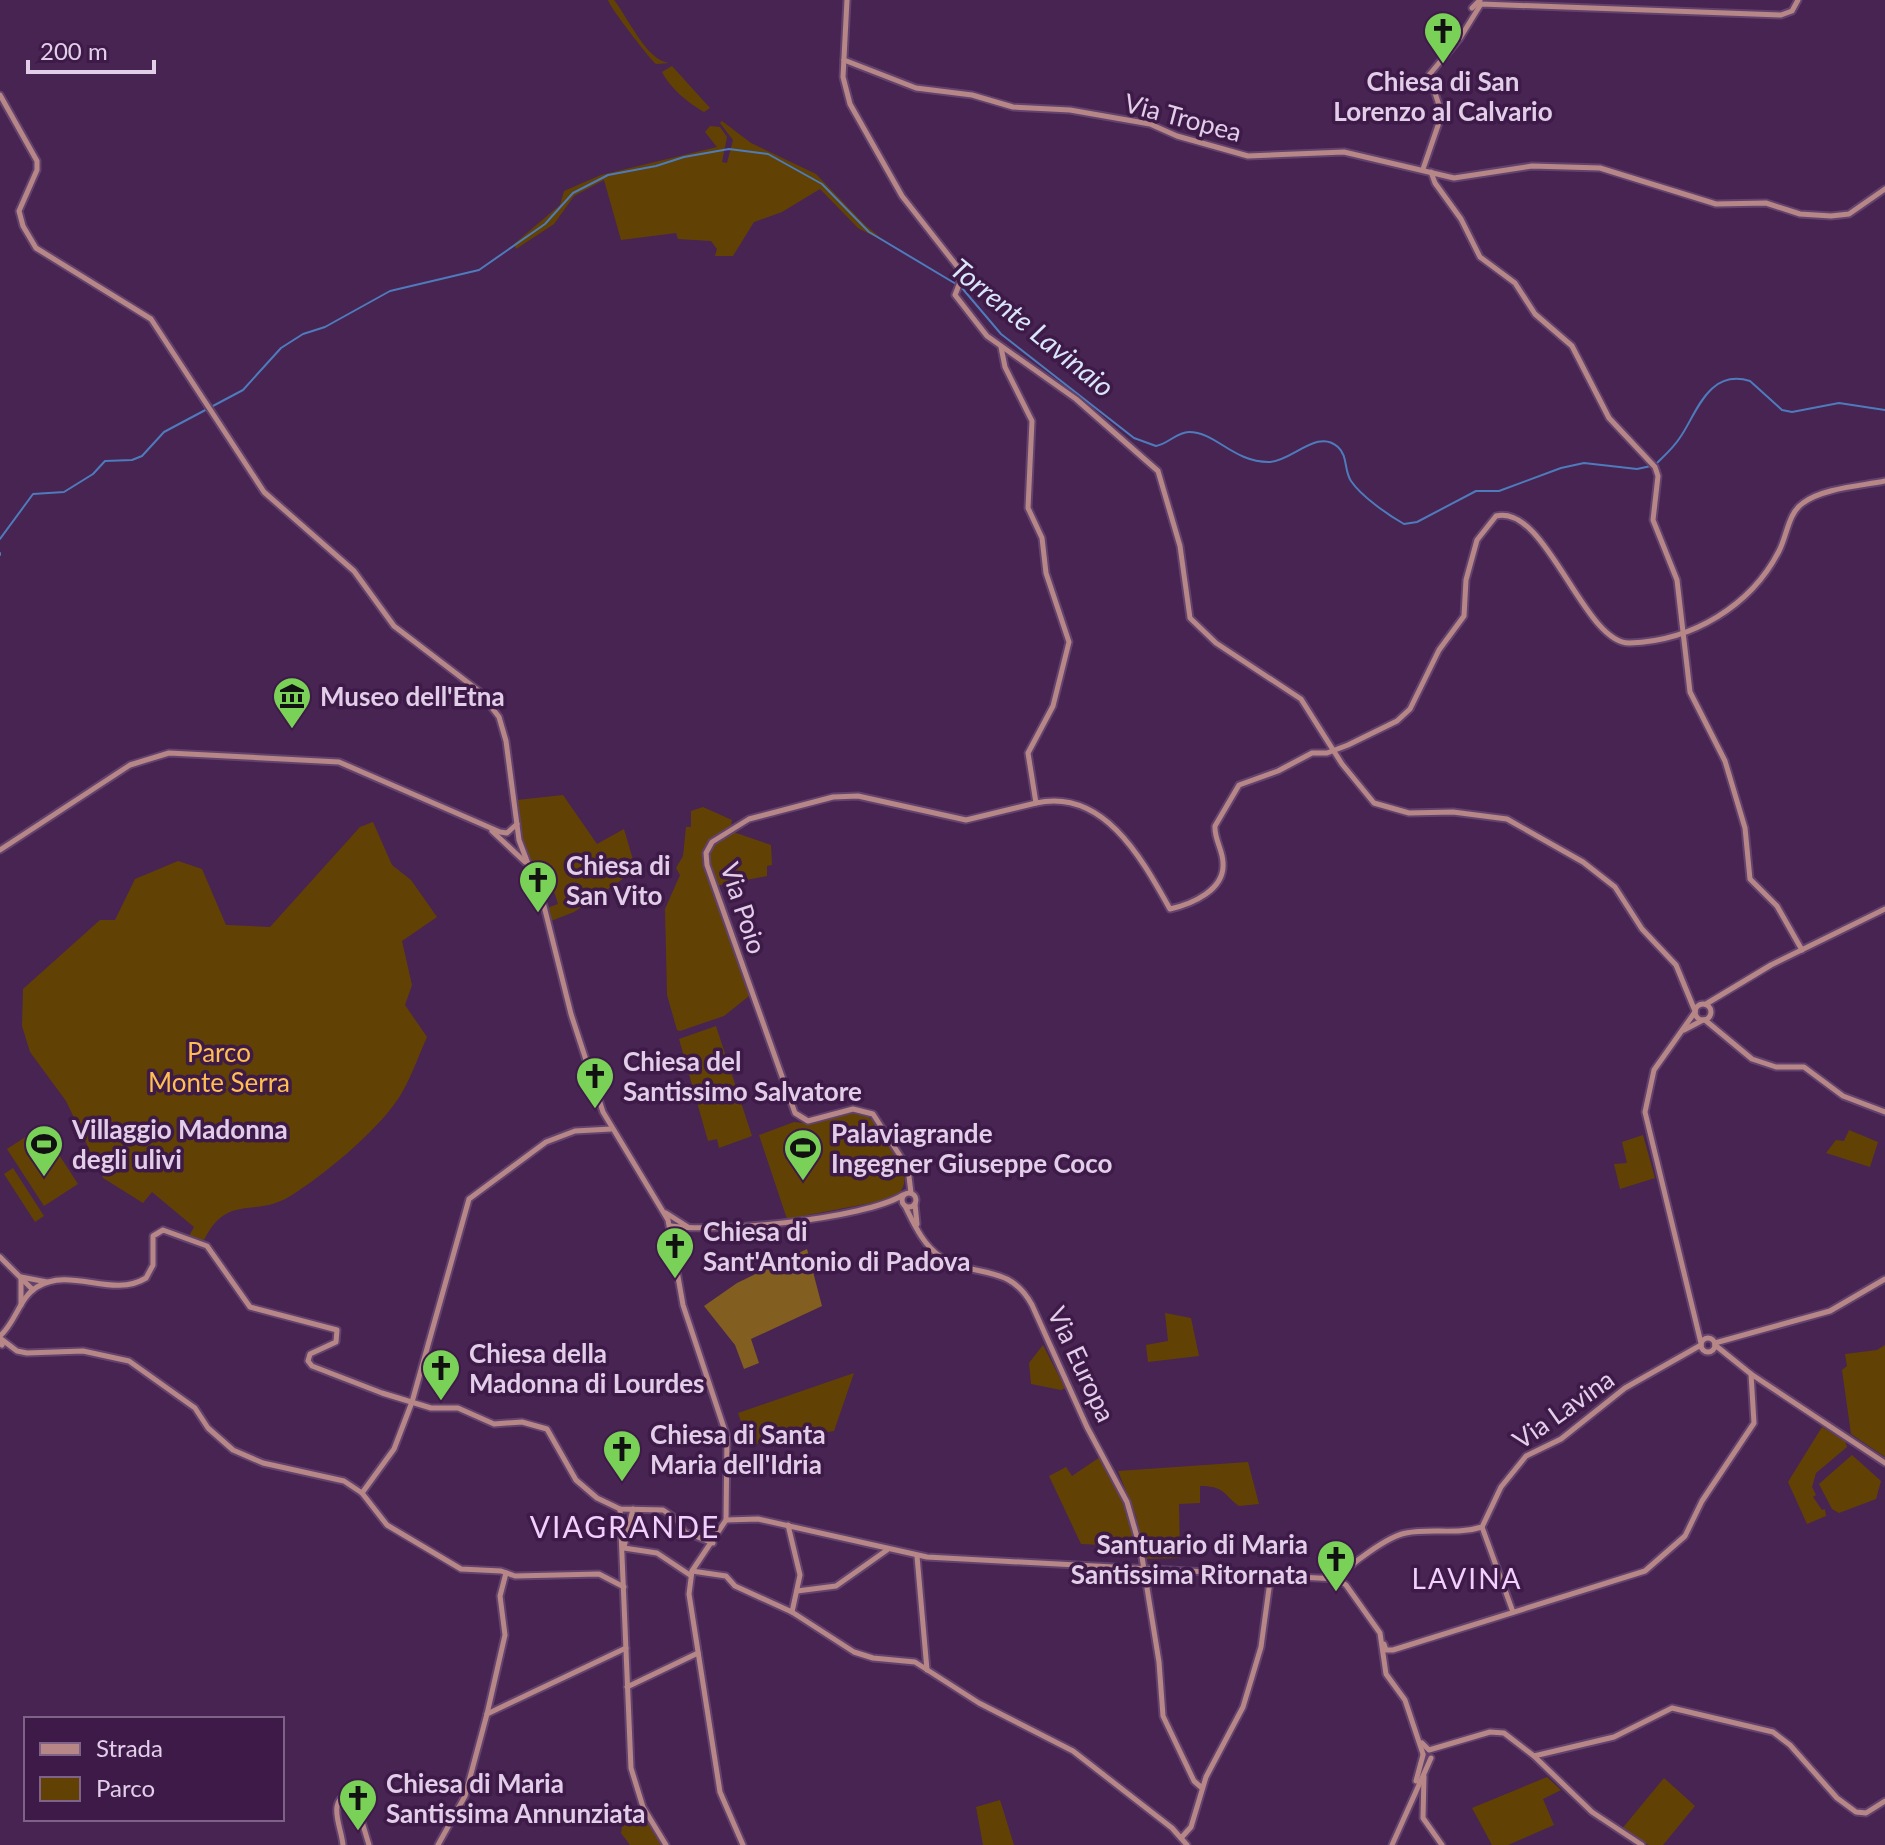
<svg xmlns="http://www.w3.org/2000/svg" width="1885" height="1845" font-family="Lato,sans-serif">
<style>
.green{fill:#614204}
.forest{fill:#825e20}
.lines{fill:none;stroke-linecap:round;stroke-linejoin:round}
.stream{stroke:#4e7bbc;stroke-width:2}
.secondary-casing{stroke:#63436d;stroke-width:9}
.secondary{stroke:#b78687;stroke-width:5}
.labels{text-anchor:middle;dominant-baseline:central;stroke-width:7;stroke-linejoin:round;paint-order:stroke}
.poi-label{font-size:26px;font-weight:bold;fill:#e3ceea;stroke:#3d1a47;text-anchor:start}
.street-label{font-size:26px;fill:#e3ceea;stroke:#3d1a47}
.park-label{font-size:26px;fill:#febe51;stroke:#3d1a47}
.water-label{font-size:28px;font-style:italic;fill:#d9e5f8;stroke:#3d1a47}
.neighbourhood-label{font-size:28px;letter-spacing:2px;fill:#f2d0fd;stroke:#3d1a47}
.quarter-label{font-size:30px;letter-spacing:2px;fill:#f2d0fd;stroke:#3d1a47}
</style>
<rect width="100%" height="100%" fill="#472452"/>
<!-- green -->
<g class="green">
<path d="M 608,0 L 614,0 C 629,19 646,60 669,63 L 656,64 C 649,58 609,6 608,0 Z"/>
<path d="M 672,66 L 710,108 L 704,112 C 688,103 670,88 662,72 Z"/>
<polygon points="722,121 751,143 816,174 865,225 887,243 858,228 820,189 782,212 754,222 733,256 715,256 717,249 711,241 678,239 676,233 621,240 604,180 574,196 554,224 516,249 514,244 560,205 564,191 601,175 717,147 705,132 710,126 720,127 727,137 722,162 727,163 733,140 720,123"/>
<polygon points="563,795 597,844 624,829 636,870 574,912 551,921 547,908 558,904 549,876 538,879 522,839 517,800"/>
<polygon points="703,807 732,820 731,826 710,840 703,862 749,996 724,1016 680,1031 677,1030 667,995 665,909 680,875 676,868 683,856 686,827 691,827 691,811"/>
<path d="M 373,822 L 392,865 L 411,880 L 437,917 L 402,941 L 412,985 L 405,1005 L 427,1037 C 418,1057 410,1081 398,1099 C 376,1132 321,1178 287,1198 C 252,1217 227,1194 204,1240 L 189,1236 L 194,1227 L 152,1192 L 143,1203 L 103,1178 L 66,1101 L 30,1052 L 22,1026 L 23,989 L 100,920 L 115,920 L 135,879 L 178,861 L 202,869 L 226,925 L 270,927 L 360,827 Z"/>
<path d="M 733,832 L 771,845 L 772,865 L 767,866 L 767,876 L 716,886 C 706,856 704,848 733,832 Z"/>
<polygon points="716,1026 752,1136 719,1148 717,1139 708,1141 679,1039"/>
<path d="M 857,1111 C 881,1118 927,1180 892,1199 L 787,1219 L 759,1135 L 794,1122 L 811,1124 Z"/>
<polygon points="41,1127 78,1184 44,1206 7,1149"/>
<polygon points="1849,1130 1878,1142 1870,1167 1826,1153 1836,1140 1844,1141"/>
<polygon points="1643,1135 1655,1178 1620,1189 1614,1164 1627,1163 1622,1142"/>
<polygon points="13,1168 44,1216 35,1222 4,1174"/>
<polygon points="1165,1313 1191,1318 1199,1356 1148,1362 1146,1345 1168,1341"/>
<polygon points="1043,1345 1065,1388 1061,1390 1031,1384 1029,1363"/>
<polygon points="1885,1345 1885,1457 1851,1434 1842,1370 1847,1366 1845,1354 1877,1350"/>
<polygon points="854,1373 834,1431 749,1445 738,1413"/>
<polygon points="1822,1427 1845,1441 1847,1447 1816,1473 1812,1487 1816,1495 1813,1497 1822,1510 1825,1509 1826,1516 1807,1524 1788,1482"/>
<polygon points="1852,1455 1881,1481 1876,1499 1839,1513 1832,1509 1819,1484"/>
<polygon points="1100,1457 1124,1503 1138,1554 1132,1554 1130,1545 1111,1548 1110,1538 1104,1540 1104,1545 1081,1544 1049,1476 1066,1467 1072,1476"/>
<path d="M 1248,1462 L 1259,1504 L 1239,1506 C 1223,1495 1226,1486 1200,1486 L 1200,1503 L 1179,1504 L 1180,1558 L 1146,1559 L 1136,1516 L 1118,1471 Z"/>
<polygon points="1547,1777 1561,1790 1543,1799 1554,1825 1508,1845 1492,1845 1472,1808"/>
<polygon points="1664,1778 1695,1806 1663,1845 1649,1845 1621,1830"/>
<polygon points="1000,1800 1014,1845 983,1845 976,1807"/>
<polygon points="641,1812 661,1845 630,1845 621,1833 622,1827"/>
</g>
<!-- forest -->
<polygon class="forest" points="807,1249 822,1306 751,1339 759,1363 744,1369 735,1345 704,1306 737,1283"/>
<g class="lines">
<!-- stream -->
<g class="stream">
<path d="M 962,288 L 1001,334 L 1134,438 L 1156,446 C 1168,444 1177,432 1189,432 C 1216,432 1234,463 1270,462 C 1292,461 1318,428 1338,447 C 1348,456 1344,471 1351,481 C 1361,496 1388,515 1404,524 L 1417,522 L 1476,491 L 1499,491 L 1561,468 L 1584,463 L 1637,469 L 1651,466"/>
<path d="M 1657,463 C 1665,455 1673,448 1679,439 C 1696,416 1707,368 1750,381 L 1782,410 L 1792,412 L 1839,403 L 1885,410"/>
<polyline points="0,539 33,494 64,492 93,474 105,461 132,460 142,456 164,432 243,390 281,348 303,334 325,327 390,291 479,270 545,224 573,193 608,175 656,166 684,157 729,149 768,154 822,184 869,232 956,284"/>
<polyline points="0,553 0,555"/>
</g>
<defs>
<g id="secondary">
<polyline points="847,0 843,77 850,104 902,196 960,270 962,277 955,295 987,336 1076,399 1158,471 1180,546 1190,618 1216,643 1301,699 1342,764 1374,803 1409,813 1453,812 1507,819 1583,862 1615,887 1642,929 1676,965 1695,1011"/>
<polyline points="1472,8 1480,0"/>
<polyline points="844,60 916,88 972,95 1013,107 1070,110 1150,124 1177,136 1248,156 1344,152 1454,178 1532,166 1600,168 1716,204 1766,203 1800,214 1831,216 1849,214 1885,189"/>
<polyline points="0,95 37,161 37,170 19,211 23,226 36,248 151,319 264,492 354,571 394,626 479,691 499,717 506,741 519,840 544,906 571,1014 603,1112 668,1220 683,1305 727,1437 726,1520 692,1571 689,1594 720,1792 743,1845"/>
<polyline points="1423,169 1442,114 1429,75 1460,38 1481,4 1781,15 1792,11 1798,0"/>
<polyline points="1431,172 1435,183 1461,219 1480,257 1515,283 1535,314 1572,346 1609,418 1655,467 1658,476 1653,520 1677,580 1690,692 1725,761 1745,828 1750,879 1777,906 1802,950"/>
<path d="M 1001,347 L 1005,367 L 1032,421 L 1028,508 L 1042,538 L 1046,573 L 1069,642 L 1053,706 L 1028,753 L 1036,803 C 1104,788 1142,859 1170,909 C 1192,904 1225,890 1223,863 C 1223,850 1214,839 1215,826 L 1239,785 L 1278,771 L 1312,753 L 1327,753 L 1348,745 L 1397,721 L 1410,709 L 1439,650 L 1464,616 L 1466,580 L 1477,540 L 1496,516 C 1546,503 1584,645 1630,643 C 1692,641 1751,606 1779,551 C 1787,536 1788,513 1803,503 C 1823,488 1861,486 1885,481"/>
<polyline points="492,831 525,862"/>
<polyline points="0,850 130,765 169,753 339,762 500,832 507,833 517,824"/>
<polyline points="1706,1004 1771,965 1885,909"/>
<circle cx="1703" cy="1012" r="8"/>
<polyline points="1695,1012 1654,1070 1645,1112 1701,1343"/>
<polyline points="1705,1020 1752,1059 1776,1067 1804,1067 1843,1096 1885,1112"/>
<polyline points="1684,1030 1703,1020"/>
<circle cx="909" cy="1200" r="7"/>
<polyline points="911,1193 908,1168 873,1114 853,1109 808,1121 795,1113 707,865 706,853 712,842 749,819 833,797 858,796 966,820 1036,803"/>
<polyline points="915,1204 917,1224"/>
<path d="M 905,1206 C 914,1224 923,1245 941,1257 C 974,1279 1009,1262 1032,1305 L 1087,1427 L 1127,1502 L 1141,1551 L 1159,1662 L 1163,1716 L 1194,1781 L 1202,1788"/>
<polyline points="666,1213 688,1227"/>
<path d="M 671,1226 C 717,1233 864,1219 903,1195"/>
<polyline points="0,1257 33,1290"/>
<polyline points="21,1305 21,1277 47,1282"/>
<path d="M 0,1336 C 16,1322 19,1298 37,1287 C 71,1266 112,1299 146,1278 L 153,1265 L 153,1236 L 163,1230 L 207,1246 L 250,1307 L 337,1330 L 336,1342 L 310,1354 L 308,1361 L 312,1366 L 382,1393 L 431,1408 L 458,1408 L 494,1424 L 522,1422 L 547,1429 L 576,1480 L 597,1498 L 620,1509 L 663,1510 L 675,1518 L 685,1532 L 713,1543"/>
<polyline points="0,1338 17,1351 27,1353 83,1351 129,1361 195,1408 208,1428 233,1450 263,1463 344,1481 362,1493 387,1525 461,1569 501,1571 515,1576 599,1574 624,1587"/>
<circle cx="1708" cy="1345" r="7"/>
<polyline points="0,1343 2,1345"/>
<polyline points="1715,1343 1830,1311 1885,1279"/>
<polyline points="1715,1345 1751,1374 1885,1463"/>
<polyline points="362,1493 394,1449 412,1402 469,1199 546,1142 575,1131 611,1129"/>
<polyline points="620,1509 631,1768 643,1807 666,1845"/>
<polyline points="726,1520 758,1519 927,1557 1337,1579 1346,1585 1380,1633 1386,1674 1405,1700 1423,1754"/>
<polyline points="788,1525 800,1575 792,1612"/>
<polyline points="1482,1527 1513,1612"/>
<polyline points="624,1547 633,1509"/>
<polyline points="624,1548 657,1553 690,1575"/>
<polyline points="917,1556 927,1670"/>
<polyline points="692,1571 726,1576 735,1586 792,1612 854,1652 873,1658 915,1662 979,1703 1073,1751 1172,1828 1187,1845"/>
<polyline points="1325,1575 1346,1567"/>
<path d="M 1337,1579 C 1349,1565 1388,1536 1406,1533 C 1431,1528 1457,1535 1482,1527 L 1501,1487 L 1526,1456 L 1561,1439 L 1625,1388 L 1701,1345"/>
<polyline points="797,1591 836,1586 887,1550"/>
<polyline points="1384,1644 1386,1650 1393,1650 1645,1571 1685,1536 1702,1501 1754,1423 1751,1374"/>
<polyline points="627,1687 698,1653"/>
<polyline points="487,1714 626,1648"/>
<polyline points="1422,1743 1429,1750 1490,1732 1504,1733 1534,1756 1592,1812 1642,1845"/>
<polyline points="1534,1756 1614,1737 1672,1708 1773,1732 1790,1745 1837,1798 1856,1812 1866,1813 1885,1801"/>
<polyline points="1424,1776 1423,1818 1442,1845"/>
<polyline points="1416,1781 1423,1755"/>
<polyline points="1181,1838 1191,1827 1206,1777 1243,1707 1261,1647 1271,1574"/>
<path d="M 343,1845 C 341,1824 325,1800 353,1792 L 369,1845"/>
<polyline points="438,1845 465,1796 487,1714 505,1635 500,1596 506,1573"/>
<polyline points="1392,1845 1431,1758"/>
</g>
</defs>
<!-- secondary casing -->
<use href="#secondary" class="secondary-casing"/>
<!-- secondary -->
<use href="#secondary" class="secondary"/>
</g>
<!-- icons -->
<defs>
<symbol id="church-pin" viewBox="-11 -11 22 30"><path d="M0 17L-7.5 6A9.5 9.5 0 1 1 7.5 6Z" fill="#7ad157" stroke="#3d1a47"/><path d="M-1.2-6h2.4v3.5h3.3v2.4h-3.3V6h-2.4V-.1h-3.3v-2.4h3.3Z" fill="#111"/></symbol>
<symbol id="museum-pin" viewBox="-11 -11 22 30"><path d="M0 17L-7.5 6A9.5 9.5 0 1 1 7.5 6Z" fill="#7ad157" stroke="#3d1a47"/><path d="M0-6L6-3V-2H-6V-3ZM-5-1h2V3h-2ZM-1-1h2V3h-2ZM3-1h2V3H3ZM-6 4H6V6H-6Z" fill="#111"/></symbol>
<symbol id="stadium-pin" viewBox="-11 -11 22 30"><path d="M0 17L-7.5 6A9.5 9.5 0 1 1 7.5 6Z" fill="#7ad157" stroke="#3d1a47"/><path d="M0-5a6.5 5 0 1 0 0 10a6.5 5 0 1 0 0-10ZM-3.5-1.8h7v3.6h-7Z" fill="#111"/></symbol>
</defs>
<g fill-rule="evenodd">
<use href="#church-pin" x="1421" y="9" width="44" height="60"/>
<use href="#museum-pin" x="270" y="674" width="44" height="60"/>
<use href="#church-pin" x="516" y="858" width="44" height="60"/>
<use href="#church-pin" x="573" y="1054" width="44" height="60"/>
<use href="#stadium-pin" x="22" y="1122" width="44" height="60"/>
<use href="#stadium-pin" x="781" y="1126" width="44" height="60"/>
<use href="#church-pin" x="653" y="1224" width="44" height="60"/>
<use href="#church-pin" x="419" y="1346" width="44" height="60"/>
<use href="#church-pin" x="600" y="1427" width="44" height="60"/>
<use href="#church-pin" x="1314" y="1537" width="44" height="60"/>
<use href="#church-pin" x="336" y="1776" width="44" height="60"/>
</g>
<g class="labels">
<!-- poi labels -->
<g class="poi-label">
<text x="1443" y="81" text-anchor="middle">Chiesa di San<tspan x="1443" dy="30">Lorenzo al Calvario</tspan></text>
<text x="320" y="696">Museo dell'Etna</text>
<text x="566" y="865">Chiesa di<tspan x="566" dy="30">San Vito</tspan></text>
<text x="623" y="1061">Chiesa del<tspan x="623" dy="30">Santissimo Salvatore</tspan></text>
<text x="72" y="1129">Villaggio Madonna<tspan x="72" dy="30">degli ulivi</tspan></text>
<text x="831" y="1133">Palaviagrande<tspan x="831" dy="30">Ingegner Giuseppe Coco</tspan></text>
<text x="703" y="1231">Chiesa di<tspan x="703" dy="30">Sant'Antonio di Padova</tspan></text>
<text x="469" y="1353">Chiesa della<tspan x="469" dy="30">Madonna di Lourdes</tspan></text>
<text x="650" y="1434">Chiesa di Santa<tspan x="650" dy="30">Maria dell'Idria</tspan></text>
<text x="1308" y="1544" text-anchor="end">Santuario di Maria<tspan x="1308" dy="30">Santissima Ritornata</tspan></text>
<text x="386" y="1783">Chiesa di Maria<tspan x="386" dy="30">Santissima Annunziata</tspan></text>
</g>
<!-- street labels -->
<g class="street-label">
<text transform="translate(1183 117) rotate(15)">Via Tropea</text>
<text transform="translate(744 908) rotate(72)">Via Poio</text>
<text transform="translate(1082 1364) rotate(65)">Via Europa</text>
<text transform="translate(1563 1409) rotate(-35)">Via Lavina</text>
</g>
<!-- park labels -->
<g class="park-label">
<text x="219" y="1052">Parco<tspan x="219" dy="30">Monte Serra</tspan></text>
</g>
<!-- water labels -->
<g class="water-label">
<text transform="translate(1033 327) rotate(39)">Torrente Lavinaio</text>
</g>
<!-- neighbourhood labels -->
<g class="neighbourhood-label">
<text x="1467" y="1578">LAVINA</text>
</g>
<!-- quarter labels -->
<g class="quarter-label">
<text x="625" y="1526">VIAGRANDE</text>
</g>
</g>
<!-- legend -->
<rect x="24" y="1717" width="260" height="104" fill="#3d1a47" stroke="#7f6288" stroke-width="2"/>
<rect x="40" y="1743" width="40" height="12" fill="#b78687" stroke="#7f6288" stroke-width="2"/>
<text x="96" y="1757" font-size="24" fill="#e3ceea">Strada</text>
<rect x="40" y="1777" width="40" height="24" fill="#614204" stroke="#7f6288" stroke-width="2"/>
<text x="96" y="1797" font-size="24" fill="#e3ceea">Parco</text>
<!-- scale -->
<path d="M28 60v12h126v-12" fill="none" stroke="#e3ceea" stroke-width="4"/>
<text x="40" y="60" font-size="24" fill="#e3ceea" stroke="#3d1a47" stroke-width="6" paint-order="stroke">200 m</text>
</svg>
